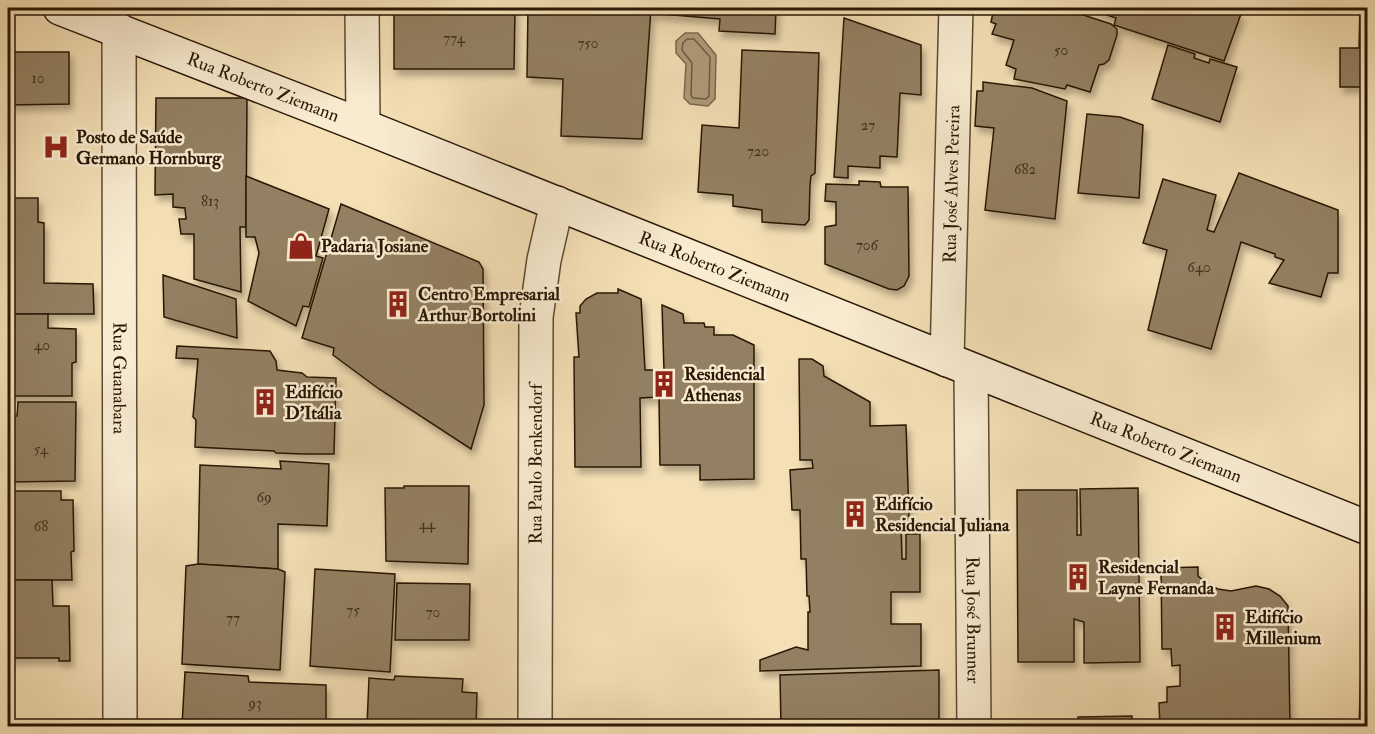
<svg xmlns="http://www.w3.org/2000/svg" width="1375" height="734" font-family="'IM FELL Double Pica',serif">
<style>
.water{fill:#b09c7a;stroke:#7a674c;stroke-width:1.5}
.lines{fill:none;stroke-linecap:round;stroke-linejoin:round}
.shore{stroke:#6c5a40;stroke-width:1.5}
.building{fill:#938062;stroke:#291806;stroke-width:1.5;filter:url(#shadow)}
.street-casing{stroke:#5c4a32;stroke-width:36}
.secondary-casing{stroke:#291806;stroke-width:36}
.street{stroke:#f8ebd0;stroke-width:33}
.secondary{stroke:#f8ebd0;stroke-width:33}
.labels{text-anchor:middle;dominant-baseline:central;stroke-width:5;stroke-linejoin:round;paint-order:stroke}
.number-label{font-size:15px;fill:#44321d}
.street-label{font-size:18px;fill:#291806;stroke:#f8ebd0}
.poi-label{font-size:18px;font-weight:bold;fill:#291806;stroke:#f8ebd0;text-anchor:start}
</style>
<defs>
<filter id="shadow"><feDropShadow dx="3.5" dy="6" stdDeviation="3" flood-color="#0004"/></filter>
</defs>
<rect width="100%" height="100%" fill="#f5e0b6"/>
<filter id="stains"><feTurbulence type="fractalNoise" baseFrequency=".00333" numOctaves="4"/><feColorMatrix values="0 0 0 0 .2 0 0 0 0 .09 0 0 0 0 .02 0 0 0 .5 -.17"/></filter>
<radialGradient id="worn" r=".72"><stop offset=".6" stop-color="#630" stop-opacity="0"/><stop offset="1" stop-color="#630" stop-opacity=".3"/></radialGradient>
<!-- water -->
<polygon class="water" points="685,33 698,33 716,55 715,99 708,106 690,104 684,98 686,64 676,53 676,41"/>
<g class="lines">
<!-- shore -->
<polygon class="shore" points="694,39 710,57 709,96 706,99 693,98 691,95 692,63 682,50 683,43 687,39"/>
</g>
<!-- building -->
<g class="building">
<polygon points="394,8 515,8 514,69 394,69"/>
<polygon points="528,8 651,8 642,139 561,136 563,79 527,77"/>
<polygon points="651,8 776,8 775,34 719,31 720,19 650,13"/>
<polygon points="994,8 1062,8 1111,24 1117,29 1117,35 1109,60 1104,64 1099,65 1090,92 1067,85 1065,89 1014,79 1016,69 1006,65 1014,40 992,34 996,24 991,22"/>
<polygon points="1085,8 1220,8 1241,14 1224,61 1114,25 1116,18"/>
<polygon points="1360,8 1368,8 1368,87 1340,87 1340,48 1359,48"/>
<polygon points="844,18 921,45 921,95 900,93 897,157 880,156 880,168 848,166 848,178 834,177"/>
<polygon points="1168,45 1195,54 1194,58 1209,63 1210,59 1237,67 1220,122 1152,99"/>
<polygon points="742,50 819,53 815,173 811,176 810,185 809,220 805,225 762,222 762,210 733,206 733,195 698,192 702,125 739,128"/>
<polygon points="8,52 69,52 69,104 8,105"/>
<polygon points="983,82 1032,88 1067,101 1055,219 985,210 994,128 975,126 977,91 983,91"/>
<polygon points="156,98 247,98 246,227 240,227 241,292 194,279 194,234 181,234 179,219 186,219 185,208 173,207 173,194 155,195"/>
<polygon points="1087,114 1120,117 1143,125 1139,198 1078,193"/>
<polygon points="1239,173 1338,210 1338,273 1328,273 1321,297 1269,283 1284,260 1275,257 1275,254 1241,242 1211,349 1148,330 1167,250 1143,243 1163,179 1216,195 1207,230 1214,232"/>
<polygon points="246,176 329,209 316,256 323,258 309,307 303,306 296,326 248,301 259,253 255,237 246,237"/>
<polygon points="859,181 880,182 881,187 908,187 909,276 904,286 897,290 889,289 825,264 825,227 836,225 836,202 825,201 826,184 859,185"/>
<polygon points="8,198 38,198 38,222 44,223 44,283 93,284 94,314 8,314"/>
<polygon points="341,204 479,262 483,269 484,405 471,449 379,389 333,355 334,348 302,338"/>
<polygon points="163,275 236,299 237,338 164,317"/>
<polygon points="618,289 641,299 645,370 664,370 662,305 683,314 684,323 704,323 705,327 714,327 714,335 733,335 754,345 754,479 700,480 700,465 660,465 659,397 640,398 641,467 575,467 574,357 579,357 576,313 580,313 580,306 586,299 597,293 618,293"/>
<polygon points="8,314 48,314 48,328 76,329 76,362 72,363 72,396 8,396"/>
<polygon points="177,346 270,351 276,361 277,370 302,373 307,377 336,378 334,454 304,454 276,453 274,451 195,447 196,420 193,417 198,359 176,358"/>
<polygon points="799,359 812,359 823,366 824,376 870,402 870,426 906,425 909,517 901,524 902,559 906,559 906,534 920,534 920,592 891,592 891,624 921,624 921,666 760,671 760,660 796,647 808,650 808,612 810,612 809,596 807,596 806,559 801,559 800,510 792,510 790,470 813,468 812,460 800,460"/>
<polygon points="18,402 76,402 75,481 8,482 8,416 17,416"/>
<polygon points="280,461 329,464 327,526 278,524 278,569 198,564 200,465 281,469"/>
<polygon points="404,486 469,486 468,564 386,561 385,488 404,488"/>
<polygon points="1138,488 1140,662 1084,663 1084,622 1074,619 1074,662 1018,662 1017,490 1077,490 1077,535 1081,535 1080,489"/>
<polygon points="8,491 61,491 61,500 73,500 74,551 71,552 72,580 8,580"/>
<polygon points="198,564 278,569 285,572 280,670 182,664 186,566"/>
<polygon points="1198,567 1198,576 1207,584 1218,589 1231,591 1256,586 1269,589 1280,596 1288,606 1290,726 1160,726 1159,703 1167,702 1167,687 1180,686 1180,665 1172,666 1171,649 1162,649 1161,568"/>
<polygon points="315,569 395,574 390,672 310,666"/>
<polygon points="8,580 52,580 53,606 69,606 70,661 59,661 59,658 8,658"/>
<polygon points="397,583 470,584 469,640 395,640"/>
<polygon points="1368,649 1368,726 1359,726 1361,670"/>
<polygon points="939,670 939,726 781,726 780,675"/>
<polygon points="185,672 248,676 249,682 326,685 326,720 338,720 337,726 182,726"/>
<polygon points="395,676 463,679 462,692 477,693 476,726 367,726 369,678 394,680"/>
<polygon points="1132,716 1132,726 1079,726 1078,717"/>
</g>
<g class="lines">
<defs>
<g id="street">
<polyline points="362,8 363,126"/>
<path id="s1" d="M 119,30 L 120,726"/>
<path id="s2" d="M 947,360 L 956,8"/>
<path id="s3" d="M 971,370 L 974,726"/>
<path id="s4" d="M 535,726 L 536,317 L 544,260 L 557,203"/>
</g>
<g id="secondary">
<path id="s5" d="M 60,8 L 363,126 L 1368,528"/>
</g>
</defs>
<!-- street casing -->
<use href="#street" class="street-casing"/>
<!-- secondary casing -->
<use href="#secondary" class="secondary-casing"/>
<!-- street -->
<use href="#street" class="street"/>
<!-- secondary -->
<use href="#secondary" class="secondary"/>
</g>
<!-- icons -->
<defs>
<symbol id="hospital-bare" viewBox="-9 -9 18 18"><path d="M-5-5h3v3.5h4V-5h3V5h-3V1.5h-4V5h-3Z" fill="#8f2418" stroke="#f8ebd0" stroke-width="2.5" paint-order="stroke"/></symbol>
<symbol id="shop-bare" viewBox="-9 -9 18 18"><path d="M-5-2.5h2.3a2.7 3.5 0 0 1 5.4 0H5L5.5 6h-11ZM-1.5-2.5h3a1.5 2.3 0 0 0-3 0Z" fill="#8f2418" stroke="#f8ebd0" stroke-width="2.5" paint-order="stroke"/></symbol>
<symbol id="building-bare" viewBox="-9 -9 18 18"><path d="M-4-6H4V6H1V3H-1V6H-4ZM-2.5-4.3h1.7v1.8h-1.7ZM.8-4.3h1.7v1.8H.8ZM-2.5-1h1.7V.8h-1.7ZM.8-1h1.7V.8H.8Z" fill="#8f2418" stroke="#f8ebd0" stroke-width="2.5" paint-order="stroke"/></symbol>
</defs>
<g fill-rule="evenodd">
<use href="#hospital-bare" x="37" y="128" width="38" height="38"/>
<use href="#shop-bare" x="282" y="227" width="38" height="38"/>
<use href="#building-bare" x="379" y="285" width="38" height="38"/>
<use href="#building-bare" x="645" y="365" width="38" height="38"/>
<use href="#building-bare" x="246" y="383" width="38" height="38"/>
<use href="#building-bare" x="836" y="495" width="38" height="38"/>
<use href="#building-bare" x="1059" y="558" width="38" height="38"/>
<use href="#building-bare" x="1206" y="608" width="38" height="38"/>
</g>
<g class="labels">
<!-- number labels -->
<g class="number-label">
<text x="454" y="38">774</text>
<text x="588" y="43">750</text>
<text x="1061" y="50">50</text>
<text x="38" y="78">10</text>
<text x="868" y="125">27</text>
<text x="758" y="151">720</text>
<text x="1025" y="169">682</text>
<text x="210" y="201">813</text>
<text x="867" y="245">706</text>
<text x="1199" y="267">640</text>
<text x="42" y="345">40</text>
<text x="41" y="449">54</text>
<text x="264" y="497">69</text>
<text x="427" y="524">44</text>
<text x="41" y="526">68</text>
<text x="353" y="610">75</text>
<text x="433" y="612">70</text>
<text x="233" y="618">77</text>
<text x="255" y="703">93</text>
</g>
<!-- street labels -->
<g class="street-label">
<text stroke="none"><textPath href="#s5" startOffset="218">Rua Roberto Ziemann</textPath></text>
<text stroke="none"><textPath href="#s2" startOffset="176">Rua José Alves Pereira</textPath></text>
<text stroke="none"><textPath href="#s5" startOffset="704">Rua Roberto Ziemann</textPath></text>
<text stroke="none"><textPath href="#s1" startOffset="348">Rua Guanabara</textPath></text>
<text stroke="none"><textPath href="#s5" startOffset="1190">Rua Roberto Ziemann</textPath></text>
<text stroke="none"><textPath href="#s4" startOffset="262">Rua Paulo Benkendorf</textPath></text>
<text stroke="none"><textPath href="#s3" startOffset="250">Rua José Brunner</textPath></text>
</g>
<!-- poi labels -->
<g class="poi-label">
<text x="76" y="137">Posto de Saúde<tspan x="76" dy="21">Germano Hornburg</tspan></text>
<text x="321" y="246">Padaria Josiane</text>
<text x="418" y="294">Centro Empresarial<tspan x="418" dy="21">Arthur Bortolini</tspan></text>
<text x="684" y="374">Residencial<tspan x="684" dy="21">Athenas</tspan></text>
<text x="285" y="392">Edifício<tspan x="285" dy="21">D'Itália</tspan></text>
<text x="875" y="504">Edifício<tspan x="875" dy="21">Residencial Juliana</tspan></text>
<text x="1098" y="567">Residencial<tspan x="1098" dy="21">Layne Fernanda</tspan></text>
<text x="1245" y="617">Edifício<tspan x="1245" dy="21">Millenium</tspan></text>
</g>
</g>
<!-- margin -->
<rect width="1375" height="734" fill="none" stroke="#f5e0b6" stroke-width="30"/>
<rect x="9" y="9" width="1357" height="716" fill="none" stroke="#291806" stroke-width="3"/>
<rect x="15" y="15" width="1345" height="704" fill="none" stroke="#291806" stroke-width="1.5"/>
<rect width="100%" height="100%" filter="url(#stains)"/>
<rect width="100%" height="100%" fill="url(#worn)"/>
</svg>
